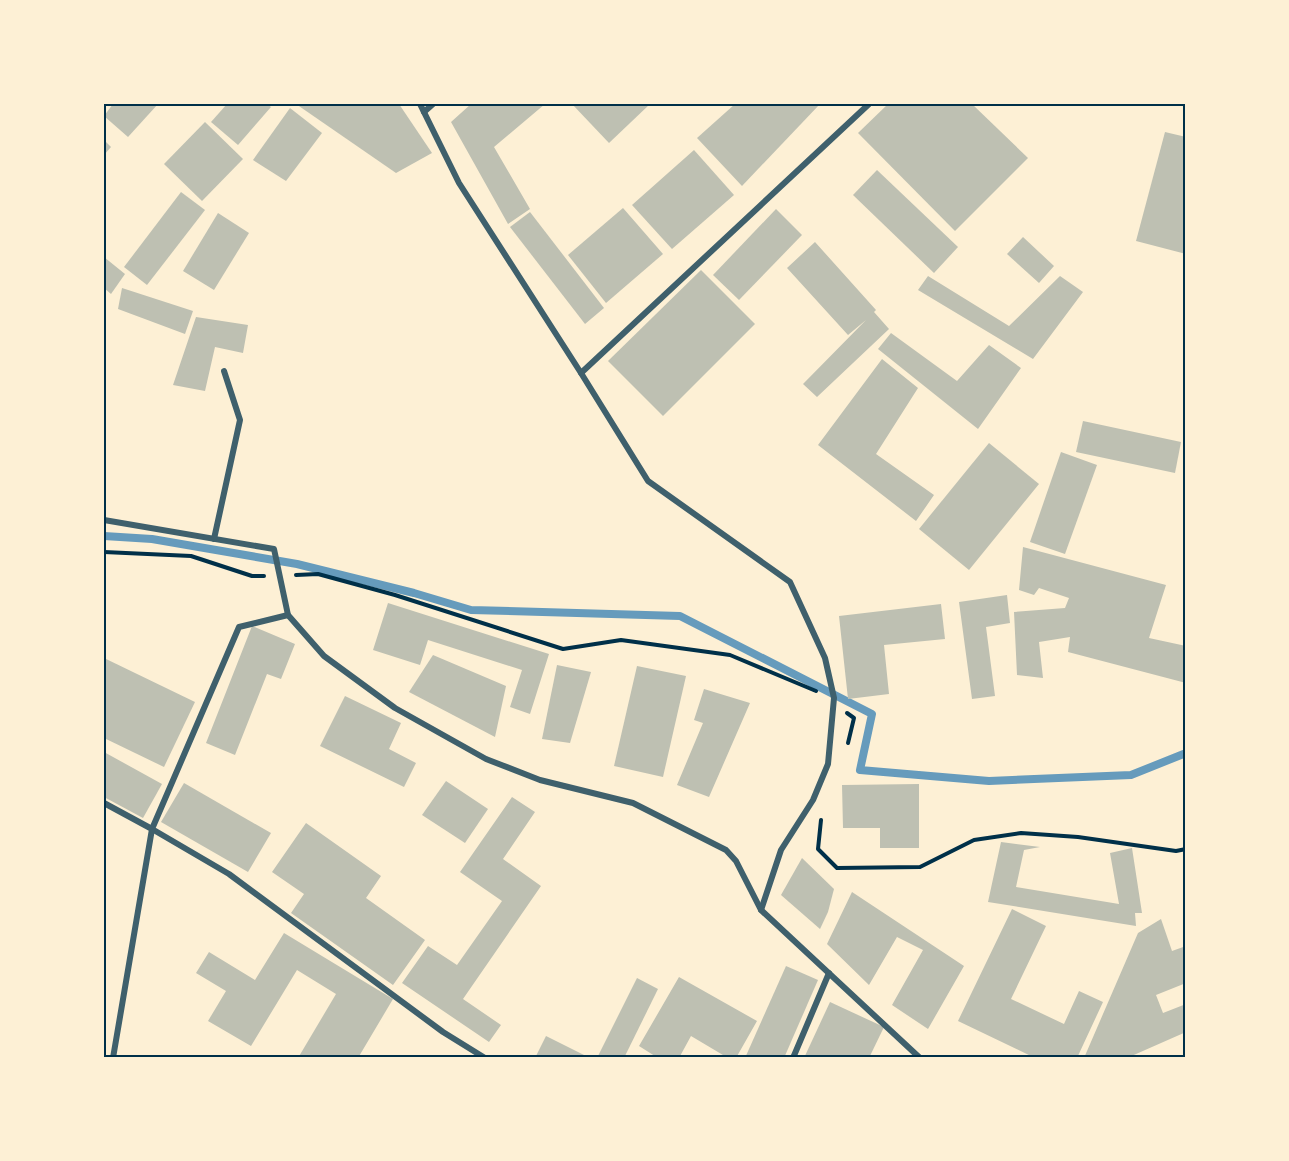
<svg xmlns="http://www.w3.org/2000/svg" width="1289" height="1161" font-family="'Nunito Sans',sans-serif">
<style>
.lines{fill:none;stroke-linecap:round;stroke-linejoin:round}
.stream{stroke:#669bbc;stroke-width:8}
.building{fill:#bec0b2}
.path{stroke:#003049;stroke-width:4}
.minor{stroke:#3f606c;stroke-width:6}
.neatline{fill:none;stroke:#003049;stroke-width:2}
</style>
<rect width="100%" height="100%" fill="#fdf0d5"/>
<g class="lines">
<!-- stream -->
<polyline class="stream" points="104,536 152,539 297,564 414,593 471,610 680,616 872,714 860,770 989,781 1131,775 1186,753"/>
</g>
<!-- building -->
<g class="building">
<polygon points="113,104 158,104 128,137 104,116"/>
<polygon points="227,104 267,104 271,107 238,145 211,122"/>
<polygon points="296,104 399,104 432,153 396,173"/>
<polygon points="471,104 545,104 494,147 530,209 508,224 451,122"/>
<polygon points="572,104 650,104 609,143"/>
<polygon points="735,104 820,104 742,186 697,138"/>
<polygon points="888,104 972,104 1028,158 955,231 858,133"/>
<polygon points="290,108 322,133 286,181 253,160"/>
<polygon points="205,122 243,159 202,201 164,164"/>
<polygon points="1165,132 1186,137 1186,254 1136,241"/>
<polygon points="104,140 111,147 104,155"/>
<polygon points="694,150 734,195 672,249 632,205"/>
<polygon points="877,170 958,247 934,273 853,195"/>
<polygon points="181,192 205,210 147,285 124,267"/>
<polygon points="623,208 663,254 606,303 568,255"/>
<polygon points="776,209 802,235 739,300 713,275"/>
<polygon points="530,212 604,308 585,324 510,227"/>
<polygon points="218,213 249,233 214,290 183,271"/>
<polygon points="1023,237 1054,266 1039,283 1007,254"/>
<polygon points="815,242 876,310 874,312 889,329 817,397 803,384 866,320 848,335 787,268"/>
<polygon points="104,257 125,274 111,294 104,288"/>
<polygon points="701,270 755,324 663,416 608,361"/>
<polygon points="928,276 1009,326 1060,276 1083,292 1033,359 918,290"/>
<polygon points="122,288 193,311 185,334 118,309"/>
<polygon points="196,317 248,325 243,353 215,347 205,391 173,385"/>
<polygon points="891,333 957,381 989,345 1021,368 978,429 878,349"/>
<polygon points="882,359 918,388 876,454 934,495 916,521 818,445"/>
<polygon points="1083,421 1181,442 1175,473 1076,452"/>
<polygon points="989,443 1039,484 969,570 919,529"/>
<polygon points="1061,452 1097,465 1065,554 1030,542"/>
<polygon points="1023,547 1166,585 1149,638 1186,646 1186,683 1068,652 1070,637 1039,642 1043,678 1017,675 1014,612 1065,608 1069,598 1039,588 1034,595 1019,590"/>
<polygon points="1007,595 1010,623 986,627 995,696 972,699 959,602"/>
<polygon points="388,603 549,654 530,714 510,707 522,670 428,640 420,665 373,650"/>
<polygon points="941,604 945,639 884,645 889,694 848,699 839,616"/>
<polygon points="252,626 295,644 281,679 267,674 235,755 206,743"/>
<polygon points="433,655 506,686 495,737 409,692"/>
<polygon points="104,658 195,702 164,767 104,738"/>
<polygon points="557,665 591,672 570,743 542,739"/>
<polygon points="637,666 686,676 663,777 614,766"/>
<polygon points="704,689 750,703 709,797 677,785 703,723 694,720"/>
<polygon points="345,696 401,723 389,749 416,763 404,787 320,746"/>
<polygon points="104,752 162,784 143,818 104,797"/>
<polygon points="446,781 488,809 465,843 422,815"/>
<polygon points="184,783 271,833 248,872 161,822"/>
<polygon points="919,784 919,848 880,848 880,828 843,828 842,785"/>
<polygon points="512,797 535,812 503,859 541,886 463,999 501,1025 489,1042 402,983 428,946 457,965 502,901 460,872"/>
<polygon points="306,823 381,876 366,898 425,940 393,985 291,913 304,894 272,872"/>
<polygon points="1001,842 1040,847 1024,850 1016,887 1119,904 1110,853 1132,848 1142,913 1135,913 1136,926 988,902"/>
<polygon points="802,858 834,889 828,912 820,929 781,895"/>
<polygon points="852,892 964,966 928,1029 892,1005 923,950 897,937 869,985 827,944"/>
<polygon points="1012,909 1046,926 1011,999 1064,1024 1079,991 1103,1002 1077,1058 1035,1058 958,1021"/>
<polygon points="1161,919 1172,951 1186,946 1186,983 1156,995 1163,1013 1186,1004 1186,1032 1127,1058 1084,1058 1138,933"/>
<polygon points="284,933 393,999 358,1058 298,1058 336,994 297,970 251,1046 208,1021 226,991 196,973 209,952 255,980"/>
<polygon points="786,966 818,980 784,1058 745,1058"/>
<polygon points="679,977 757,1021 736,1058 728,1058 691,1036 679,1058 658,1058 639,1046"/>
<polygon points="637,978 658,989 624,1058 597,1058"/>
<polygon points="830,1002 884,1027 869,1058 804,1058"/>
<polygon points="546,1036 590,1058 535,1058"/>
</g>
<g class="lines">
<!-- path -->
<g class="path">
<polyline points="104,552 191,556 252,576 264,576"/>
<polyline points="296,575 318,574 395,595 563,649 621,640 730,655 816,691"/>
<polyline points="847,713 854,718 848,743"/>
<polyline points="821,820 818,849 837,868 920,867 974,840 1021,833 1078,837 1176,851 1186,849"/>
</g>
<!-- minor -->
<g class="minor">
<polyline points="420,104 459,183 581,373 869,104"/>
<polyline points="424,112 433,104"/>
<polyline points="581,373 648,481 790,582 825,658 834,698 828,764 813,800 781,850 761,910"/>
<polyline points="104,520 274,549 288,615 324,656 395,708 486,759 540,780 633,803 726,850 736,861 761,910 920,1058"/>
<polyline points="214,539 240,420 224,371"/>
<polyline points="288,615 239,627 152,829 229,874 443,1032 485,1058"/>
<polyline points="104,803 152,829 113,1058"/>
<polyline points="793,1058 829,973"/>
</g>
</g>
<!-- border -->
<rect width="1289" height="1161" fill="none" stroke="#fdf0d5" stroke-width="210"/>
<rect x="105" y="105" width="1079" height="951" class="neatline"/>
</svg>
